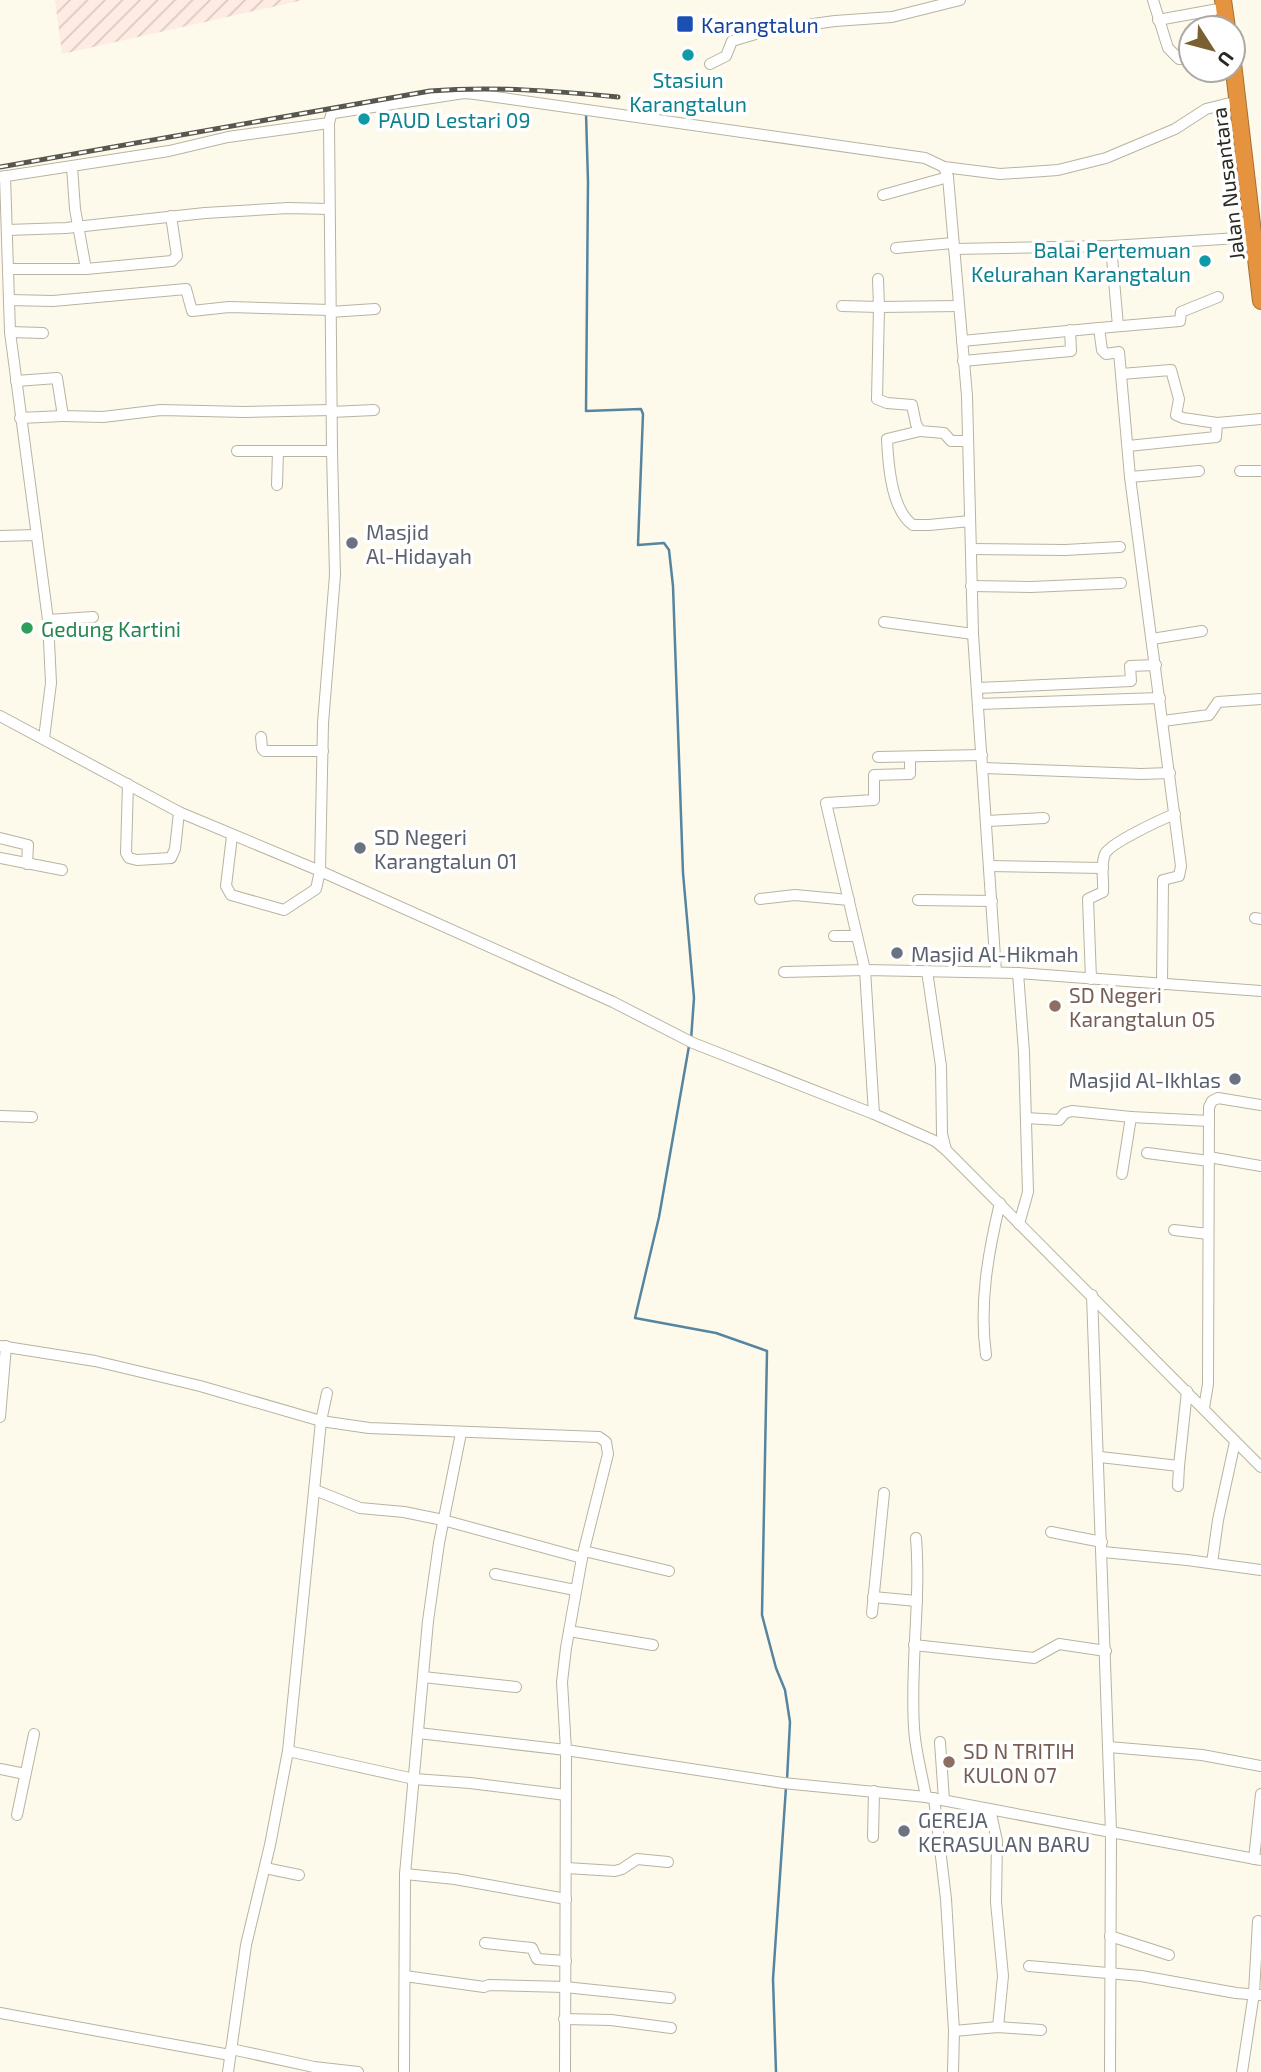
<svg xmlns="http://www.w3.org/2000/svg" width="1261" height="2072" font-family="'Exo 2',sans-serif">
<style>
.industrial{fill:url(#industrial-furrows)}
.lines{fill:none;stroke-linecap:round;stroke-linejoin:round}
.stream{stroke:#5585a0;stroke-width:2.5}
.minor-casing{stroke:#b8b3a1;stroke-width:12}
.highway-casing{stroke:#a46e35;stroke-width:18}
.minor{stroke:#fff;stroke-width:10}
.highway{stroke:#e69340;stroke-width:16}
.rail-casing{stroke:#58564d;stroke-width:5}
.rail{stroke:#fff;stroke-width:2.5;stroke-dasharray:8;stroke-linecap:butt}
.transit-dot{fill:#1a4fb4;stroke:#fff;stroke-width:2.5}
.culture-dot{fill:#0f9aa8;stroke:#fff;stroke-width:2.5}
.worship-dot{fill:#6b7280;stroke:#fff;stroke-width:2.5}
.leisure-dot{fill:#2e9e5b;stroke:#fff;stroke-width:2.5}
.education-dot{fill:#8d6e63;stroke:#fff;stroke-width:2.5}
.labels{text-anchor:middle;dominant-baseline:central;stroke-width:7;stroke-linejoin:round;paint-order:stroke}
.transit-label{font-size:21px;fill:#164399;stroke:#fff;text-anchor:start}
.culture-label{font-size:21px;fill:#0d838f;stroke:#fff}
.street-label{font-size:21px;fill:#2a2821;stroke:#fff}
.worship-label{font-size:21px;fill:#5b616d;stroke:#fff;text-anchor:start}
.leisure-label{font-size:21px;fill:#27864d;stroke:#fff;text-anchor:start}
.education-label{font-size:21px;fill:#785e54;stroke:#fff;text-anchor:start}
</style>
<defs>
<pattern id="industrial-furrows" width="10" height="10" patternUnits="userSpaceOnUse" patternTransform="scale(1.75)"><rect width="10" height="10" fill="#feebe3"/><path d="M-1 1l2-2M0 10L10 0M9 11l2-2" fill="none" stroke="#dacac2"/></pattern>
</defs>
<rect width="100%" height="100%" fill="#fefaeb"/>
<!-- industrial -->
<polygon class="industrial" points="55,0 303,0 62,54"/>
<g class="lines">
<!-- stream -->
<g class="stream">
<polyline points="586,113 588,182 586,411 641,409 643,414 638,545 664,543 669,550 673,586 683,873 694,998 691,1040"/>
<polyline points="689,1046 659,1217 635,1318 716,1333 767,1351 762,1615 776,1668 785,1690 790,1722 787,1780"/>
<polyline points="776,2072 773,1979 786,1787"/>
</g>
<defs>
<g id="minor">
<polyline points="1153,0 1168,48 1179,59 1191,58"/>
<polyline points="1158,20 1224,8"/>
<polyline points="710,64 726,56 732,41 769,30 835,21 892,17 960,0"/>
<polyline points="72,167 75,209 86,269"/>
<polyline points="944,167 948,177 967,396 973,634 996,972"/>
<polyline points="5,176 10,332 48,620 51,683 44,738"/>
<polyline points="0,177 169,151 228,137 329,123"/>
<polyline points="883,195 948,177"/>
<polyline points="7,230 66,228 205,213 288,208 329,209"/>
<polyline points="1111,246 1118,326"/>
<polyline points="896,248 953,243"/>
<polyline points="954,249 1111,246 1254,237"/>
<polyline points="8,269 86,269 172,261 177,256 171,216"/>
<polyline points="9,300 53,301 186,289 192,311 229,307 330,310"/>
<polyline points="842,306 879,307 878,279"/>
<polyline points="959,306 879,307 877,399 887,403 912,405 916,424 920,431 944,433 951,441 968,441"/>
<polyline points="330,312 375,309"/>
<polyline points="1099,328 1180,321 1181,312 1218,297"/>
<polyline points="10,332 43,333"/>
<polyline points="962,341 1099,328 1102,350 1106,354 1119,352 1130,477 1181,866 1179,876 1163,880 1162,985"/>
<polyline points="963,361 1071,351 1070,330"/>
<polyline points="1121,374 1171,370 1179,399 1176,415 1183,418 1217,423"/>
<polyline points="16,381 57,378 63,416 103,417 161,410 244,412 331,410"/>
<polyline points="331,412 374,410"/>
<polyline points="20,418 63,416"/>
<path d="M 920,431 L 887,439 C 888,463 891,510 913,525 L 929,525 L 970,521"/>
<polyline points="1128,446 1216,437 1217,423 1261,419"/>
<polyline points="237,451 332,451"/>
<polyline points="1240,471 1261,471"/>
<polyline points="1130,477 1199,471"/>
<polyline points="277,485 278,451"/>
<polyline points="0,536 37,535"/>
<polyline points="971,549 1065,550 1120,547"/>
<polyline points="971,586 1031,587 1121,583"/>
<polyline points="48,620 93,617"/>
<polyline points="884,622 973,634"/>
<polyline points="1152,639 1202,631"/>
<polyline points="977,688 1131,681 1130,666 1156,665"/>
<polyline points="978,704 1160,698"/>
<polyline points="0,716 179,812 320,871 323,723 335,575 332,451 329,123 331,115 334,113 464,93 475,94 925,158 944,167 1000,174 1058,170 1106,158 1175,129 1206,109 1238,101"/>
<polyline points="1163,721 1209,715 1218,702 1261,699"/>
<polyline points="261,737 262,748 264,751 323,751"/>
<polyline points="878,757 982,755"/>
<polyline points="983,768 1141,774 1170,773"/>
<polyline points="128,784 126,853 129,858 137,860 171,858 175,849 179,812"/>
<polyline points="987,821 1044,818"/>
<polyline points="232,836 226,886 231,895 284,910 316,889 320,871 613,1002 693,1043 874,1114 935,1141 946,1150 1261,1467"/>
<polyline points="0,838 28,845 27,864"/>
<polyline points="0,858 62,870"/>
<polyline points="989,866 1103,868"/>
<polyline points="760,899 795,895 849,900"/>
<polyline points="918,900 992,901"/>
<polyline points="1255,918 1261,919"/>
<polyline points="834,936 857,936"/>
<polyline points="927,971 941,1066 942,1134 946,1150"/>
<polyline points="784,972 865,970 826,803 874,800 874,775 910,774 910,757"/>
<polyline points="1018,973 1024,1052 1028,1192 1019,1224"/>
<path d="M 1091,979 L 1088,899 L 1103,892 C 1104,880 1100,866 1105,854 C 1110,843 1162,819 1175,814"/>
<polyline points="874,1114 865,970 1018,973 1261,991"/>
<polyline points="0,1116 32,1117"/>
<polyline points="1131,1117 1209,1121"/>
<polyline points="1026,1118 1059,1120 1065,1113 1072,1111 1131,1117 1122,1174"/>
<polyline points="1147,1153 1209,1161"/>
<polyline points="1209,1157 1261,1166"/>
<polyline points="1174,1230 1208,1234"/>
<polyline points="1092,1295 1111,1832 1261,1860"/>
<polyline points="0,1346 95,1361 200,1386 321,1421 369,1428 599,1437 606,1442 608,1454 582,1558 566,1648 562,1682 566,1750 783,1783 926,1797 1111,1832 1110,2072"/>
<path d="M 986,1355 C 979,1304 988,1253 1000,1203"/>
<polyline points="1204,1408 1208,1384 1209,1107 1212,1101 1218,1098 1261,1105"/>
<polyline points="0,1417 6,1346"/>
<polyline points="1100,1457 1179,1466 1178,1486"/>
<polyline points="1179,1466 1187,1391"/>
<polyline points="315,1490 360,1508 404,1512 443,1520 582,1558"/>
<polyline points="1051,1532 1102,1542"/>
<path d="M 916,1538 C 921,1601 910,1664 914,1727 C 915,1750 922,1774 926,1797"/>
<polyline points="584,1551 669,1571"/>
<polyline points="1103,1552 1187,1560 1261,1570"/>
<polyline points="1212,1563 1218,1520 1235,1442"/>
<polyline points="495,1574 575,1590"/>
<polyline points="873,1597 917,1601"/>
<polyline points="872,1613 884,1493"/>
<polyline points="569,1631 653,1645"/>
<polyline points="914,1645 1034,1658 1059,1644 1106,1651"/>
<polyline points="423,1677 516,1687"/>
<polyline points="418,1733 566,1750 565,2072"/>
<polyline points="940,1742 944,1800"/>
<polyline points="1109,1747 1202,1755 1261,1766"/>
<polyline points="288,1751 414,1779 470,1783 566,1795"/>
<polyline points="0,1769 25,1774"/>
<polyline points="934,1798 946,1899 954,2031 953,2072"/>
<polyline points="990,1809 997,1841 996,1902 1003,1976 998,2027"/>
<polyline points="17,1815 34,1734"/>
<polyline points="873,1837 874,1791"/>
<polyline points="1254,1859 1261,1794"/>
<polyline points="265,1868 299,1875"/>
<polyline points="567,1868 615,1871 622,1869 637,1859 668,1862"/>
<polyline points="405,1874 455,1879 566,1899"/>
<polyline points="1110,1936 1169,1955"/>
<polyline points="485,1943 532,1948 537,1959 566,1961"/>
<polyline points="1029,1966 1141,1976 1236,1993 1261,1995"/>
<polyline points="405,1976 484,1987 489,1985 565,1987 670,1998"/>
<polyline points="0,2013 230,2055"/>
<polyline points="564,2019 611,2020 671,2028"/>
<polyline points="954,2031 998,2027 1041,2030"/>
<polyline points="231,2049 314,2067 358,2072"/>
<polyline points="228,2072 246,1945 270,1845 288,1751 321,1421 327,1393"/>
<polyline points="404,2072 405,1874 428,1621 439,1543 461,1433"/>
<polyline points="1242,2072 1254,1993 1258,1921"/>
</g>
<g id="highway">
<polyline points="1223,0 1227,28"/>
<polyline points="1233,63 1261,301"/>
</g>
</defs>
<!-- minor casing -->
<use href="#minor" class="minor-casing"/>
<!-- highway casing -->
<use href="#highway" class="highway-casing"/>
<!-- minor -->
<use href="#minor" class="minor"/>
<!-- highway -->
<use href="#highway" class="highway"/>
<defs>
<path id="rail" d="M 0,167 L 430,91 C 493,86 555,91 618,97"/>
</defs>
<!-- rail casing -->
<use href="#rail" class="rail-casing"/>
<!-- rail -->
<use href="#rail" class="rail"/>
</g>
<!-- markers -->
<rect class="transit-dot" x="676" y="15" width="18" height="18" rx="3.5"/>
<g class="culture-dot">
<circle cx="688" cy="55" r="7"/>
<circle cx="364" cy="119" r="7"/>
<circle cx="1205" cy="261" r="7"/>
</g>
<g class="worship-dot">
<circle cx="352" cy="543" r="7"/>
<circle cx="360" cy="848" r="7"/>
<circle cx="897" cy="953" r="7"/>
<circle cx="1235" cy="1079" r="7"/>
<circle cx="904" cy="1831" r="7"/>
</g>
<circle class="leisure-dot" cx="27" cy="628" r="7"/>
<g class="education-dot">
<circle cx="1055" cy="1006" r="7"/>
<circle cx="949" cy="1762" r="7"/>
</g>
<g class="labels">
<!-- transit labels -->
<g class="transit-label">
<text x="701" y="24">Karangtalun</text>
</g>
<!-- culture labels -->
<g class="culture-label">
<text x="688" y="79">Stasiun<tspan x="688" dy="24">Karangtalun</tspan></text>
<text x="378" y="119" text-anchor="start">PAUD Lestari 09</text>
<text x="1191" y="249" text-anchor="end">Balai Pertemuan<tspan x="1191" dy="24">Kelurahan Karangtalun</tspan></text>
</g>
<!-- street labels -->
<g class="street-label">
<text transform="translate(1227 184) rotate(-97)">Jalan Nusantara</text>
</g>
<!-- worship labels -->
<g class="worship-label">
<text x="366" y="531">Masjid<tspan x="366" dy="24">Al-Hidayah</tspan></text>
<text x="374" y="836">SD Negeri<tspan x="374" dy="24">Karangtalun 01</tspan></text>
<text x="911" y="953">Masjid Al-Hikmah</text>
<text x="1221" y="1079" text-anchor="end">Masjid Al-Ikhlas</text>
<text x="918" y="1819">GEREJA<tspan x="918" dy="24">KERASULAN BARU</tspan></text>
</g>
<!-- leisure labels -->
<g class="leisure-label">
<text x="41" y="628">Gedung Kartini</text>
</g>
<!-- education labels -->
<g class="education-label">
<text x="1069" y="994">SD Negeri<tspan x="1069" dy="24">Karangtalun 05</tspan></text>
<text x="963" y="1750">SD N TRITIH<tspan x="963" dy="24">KULON 07</tspan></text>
</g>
</g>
<!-- north arrow -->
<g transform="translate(1212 49) rotate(126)"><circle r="33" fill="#ffffff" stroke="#aaa9a6" stroke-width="2"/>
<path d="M0-5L12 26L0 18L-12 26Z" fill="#7a6132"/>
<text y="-10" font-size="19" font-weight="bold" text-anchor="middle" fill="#2a2821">U</text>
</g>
</svg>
